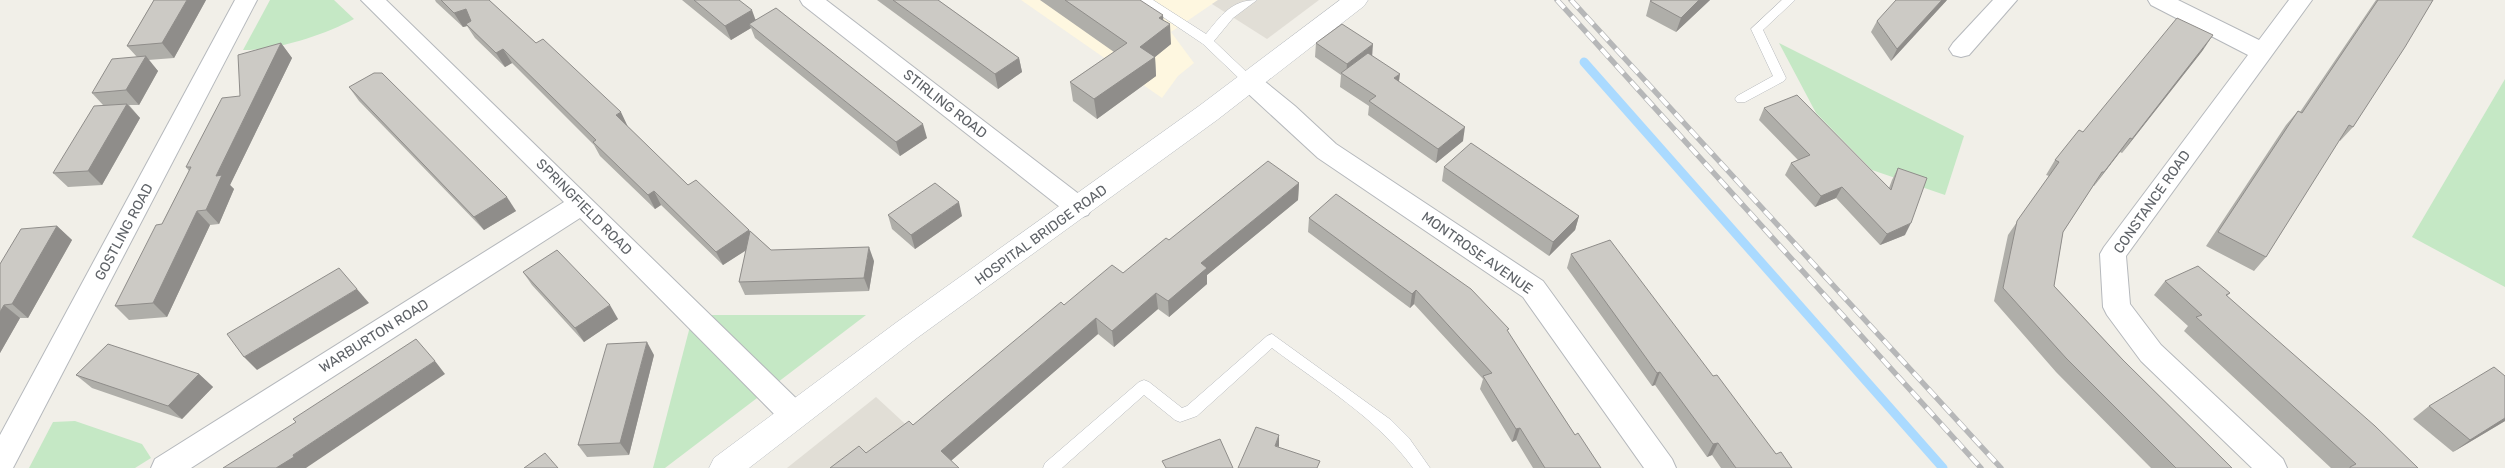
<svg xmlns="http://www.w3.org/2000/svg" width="2505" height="468" font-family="Rubik,sans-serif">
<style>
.commercial{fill:#fef7e0}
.education{fill:#e1ded6}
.green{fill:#c5e8c5}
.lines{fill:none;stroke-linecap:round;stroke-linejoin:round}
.stream{stroke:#aadaff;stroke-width:9}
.lane-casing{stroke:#b5b8bc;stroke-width:1}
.street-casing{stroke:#b5b8bc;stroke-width:2}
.secondary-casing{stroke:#b6babf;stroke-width:1}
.lane{fill:#fff;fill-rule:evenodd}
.street{fill:#fff;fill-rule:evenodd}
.secondary{fill:#fff;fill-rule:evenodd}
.rail-casing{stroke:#b6b7b8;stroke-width:5.5}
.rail{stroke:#fff;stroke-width:4;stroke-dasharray:11;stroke-linecap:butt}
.wall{fill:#afaea9}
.shaded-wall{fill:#8f8d8a}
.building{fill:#cccac5;stroke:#8f8d8a}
.labels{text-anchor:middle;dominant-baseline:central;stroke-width:4;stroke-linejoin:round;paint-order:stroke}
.street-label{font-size:14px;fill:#5f6368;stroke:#fff}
</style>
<rect width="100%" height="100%" fill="#f1efe8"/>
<!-- commercial -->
<polygon class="commercial" points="1021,0 1218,0 1171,32 1194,63 1178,76 1162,98"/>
<!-- education -->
<g class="education">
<polygon points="1218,0 1319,0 1267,39 1212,4"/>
<polygon points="876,397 953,468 787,468"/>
</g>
<!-- green -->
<g class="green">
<path d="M 270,0 L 334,0 L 354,19 C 324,35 278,50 243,50 Z"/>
<polygon points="1779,43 1964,136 1945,195 1872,170 1816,113"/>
<polygon points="2505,79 2505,287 2412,237"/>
<polygon points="693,315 866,315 665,468 653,468"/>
<polygon points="75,421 142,444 151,458 135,468 29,468 53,422"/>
</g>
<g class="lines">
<!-- stream -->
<polyline class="stream" points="1584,62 1943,468"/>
<defs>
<g id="lane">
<path d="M 1138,0 L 1153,0 L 1206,34 C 1221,16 1231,0 1257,0 L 1233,18 L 1214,41 L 1254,79 L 1256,82 L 1254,85 L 1246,85 L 1203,44 Z"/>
<polygon points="1782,0 1795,0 1763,30 1786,78 1784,81 1745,102 1737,102 1735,99 1737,96 1773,76 1751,29"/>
<path d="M 1272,334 L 1391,420 L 1409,438 L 1430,468 L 1413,468 C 1377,418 1321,385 1272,348 L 1197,416 L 1180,422 L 1175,420 L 1144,395 L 1062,468 L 1043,468 L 1045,463 L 1139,382 L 1144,380 L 1149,382 L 1182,408 L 1187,406 L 1267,336 Z"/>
</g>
<g id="street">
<polygon points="235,0 257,0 13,468 0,468 0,435"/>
<polygon points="361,0 386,0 804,406 809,415 804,424 794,427 784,424 580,218 191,468 151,468 155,459 564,202"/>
<polygon points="800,0 826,0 1088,201 1092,208 1088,215 1079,218 1070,215 803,5"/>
<polygon points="1993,0 2017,0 1969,55 1961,57 1953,55 1949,49 1953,43"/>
<polygon points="2148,0 2178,0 2259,40 2289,0 2312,0 2126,256 2130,304 2161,345 2283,459 2287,468 2252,468 2141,361 2107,315 2103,307 2100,254 2104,247 2248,55 2151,5"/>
<polygon points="1250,74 1258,76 1295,106 1336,144 1543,281 1672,459 1676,468 1644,468 1523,297 1318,158 1242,88 1238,82 1242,76"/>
</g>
<polygon id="secondary" points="1340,0 1368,0 1364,6 1217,120 917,338 749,468 709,468 714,458 897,322 1199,106"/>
</defs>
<!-- lane casing -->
<use href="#lane" class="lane-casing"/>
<!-- street casing -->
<use href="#street" class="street-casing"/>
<!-- secondary casing -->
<use href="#secondary" class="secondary-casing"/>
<!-- lane -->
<use href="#lane" class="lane"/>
<!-- street -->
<use href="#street" class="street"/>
<!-- secondary -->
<use href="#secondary" class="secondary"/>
<defs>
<g id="rail">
<polyline points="1557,0 1981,468"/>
<polyline points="1571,0 2001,468"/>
</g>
</defs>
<!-- rail casing -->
<use href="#rail" class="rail-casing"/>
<!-- rail -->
<use href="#rail" class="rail"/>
</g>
<!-- wall -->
<g class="wall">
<polygon points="154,0 206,0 174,58 148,60 158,71 139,105 129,105 140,118 102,185 68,187 53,173 103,105 92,93 137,57 127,46"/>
<polygon points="435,0 489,0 628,127 688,185 749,230 771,250 874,261 869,291 745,295 739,282 746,250 723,265 661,205 655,209 627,182 600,156 594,145 512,63 505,67 475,38 467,26 463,27 436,2"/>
<polygon points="682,0 739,0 756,20 927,138 900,156 755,38 751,28 731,40"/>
<polygon points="877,0 938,0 1019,58 1022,72 998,89"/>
<polygon points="1040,0 1140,0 1163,20 1171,44 1155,57 1156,76 1097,119 1073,101 1070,82 1114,52"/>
<polygon points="1652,0 1710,0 1676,32 1646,16 1650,1"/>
<polygon points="1947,0 1891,61 1871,32 1877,21"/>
<polygon points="2376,0 2433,0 2353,127 2340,141 2339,140 2266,257 2254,271 2206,246 2286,125 2298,111 2300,112"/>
<polygon points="281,43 292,58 230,185 234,189 219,224 210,225 167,317 129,320 115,306 162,224 189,171 186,167"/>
<polygon points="1316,43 1372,56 1399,82 1463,141 1436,163 1368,115 1369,106 1340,87 1341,75 1315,57"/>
<polygon points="2203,50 2122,153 2120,152 2094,186 2093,186 2063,232 2054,286 2123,360 2232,468 2151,468 2056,372 1994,301 2008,235 2049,176 2046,175 2055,160 2083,132"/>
<polygon points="349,87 516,211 484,230 359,101"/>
<polygon points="1764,108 1889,188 1892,180 1898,168 1905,235 1880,245 1836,198 1815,207 1785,175 1791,163 1798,160 1759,120"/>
<polygon points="1444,167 1579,216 1575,230 1549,256 1442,181"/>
<polygon points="1299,183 1298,200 1207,275 1207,284 1169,317 1158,309 1114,347 1098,334 951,461 866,453 913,425 1064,305 1123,273 1169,240"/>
<polygon points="888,215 962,216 915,249 892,229"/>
<polygon points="1309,218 1508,333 1575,435 1601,468 1533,468 1516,440 1512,442 1480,389 1483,379 1414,304 1410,308 1308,232"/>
<polygon points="57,226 72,240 28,318 20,318 0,353 0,264"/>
<polygon points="1571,254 1713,376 1776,454 1792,468 1721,468 1712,455 1707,457 1655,385 1652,386 1567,268"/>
<polygon points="523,272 618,319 584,342 532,285"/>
<polygon points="2165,281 2230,293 2227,296 2418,468 2331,468 2184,331 2188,326 2154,295"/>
<polygon points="654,355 629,455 587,457 578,445"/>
<polygon points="199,374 213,387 182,419 92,388 76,375"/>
<polygon points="2429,406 2505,421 2453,452 2413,419"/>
</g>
<!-- shaded-wall -->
<g class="shaded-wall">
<polygon points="187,0 206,0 174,58 162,43"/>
<polygon points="1699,0 1710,0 1676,32 1681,18"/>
<polygon points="1942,0 1947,0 1891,61 1897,49"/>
<polygon points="466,9 475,24 466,24 467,26 463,27 454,13"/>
<polygon points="752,10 757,24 749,24 751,28 731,40 725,26"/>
<polygon points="1163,15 1164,29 1170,24 1171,44 1155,57 1156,76 1097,119 1094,99 1140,47 1159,18"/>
<polygon points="2213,35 2203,50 2122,153 2132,139"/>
<polygon points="281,43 292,58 230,185 234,189 219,224 206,210 216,176"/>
<polygon points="1373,44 1372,58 1346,76 1347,64"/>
<polygon points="503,49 512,63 505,67 496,53"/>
<polygon points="146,56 158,71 139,105 126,90"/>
<polygon points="1019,58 1022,72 998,89 995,74"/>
<polygon points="1400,74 1398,88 1394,78"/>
<polygon points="127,104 140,118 102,185 88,171"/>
<polygon points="621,112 628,127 616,115"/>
<polygon points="923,124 927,138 900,156 896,142"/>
<polygon points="1465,127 1463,141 1436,163 1438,149"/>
<polygon points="2130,138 2120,152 2094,186 2104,172"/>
<polygon points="1299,183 1298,200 1207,275 1207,284 1169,317 1168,301 1201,263"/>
<polygon points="1842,187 1836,198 1815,207 1821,196"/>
<polygon points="654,191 661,205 655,209 648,195"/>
<polygon points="507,197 516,211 484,230 474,217"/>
<polygon points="959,202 962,216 915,249 911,235"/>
<polygon points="197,211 210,225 167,317 153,303"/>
<polygon points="1579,216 1575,230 1549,256 1553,242"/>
<polygon points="1911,223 1905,235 1880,245 1887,234"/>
<polygon points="57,226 72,240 28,318 12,304"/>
<polygon points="749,230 756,244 723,265 716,252"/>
<polygon points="869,247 874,261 869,291 864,278"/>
<polygon points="357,289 369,303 257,370 244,357"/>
<polygon points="1416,290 1414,304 1410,308 1412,294"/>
<polygon points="1156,293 1158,309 1114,347 1112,331"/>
<polygon points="4,305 20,318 0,353 0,312"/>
<polygon points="610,305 618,319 584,342 575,328"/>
<polygon points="1096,318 1098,334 946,465 941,451"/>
<polygon points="647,342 654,355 629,455 620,443"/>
<polygon points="435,361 445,374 306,468 276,468 293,455"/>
<polygon points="1660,372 1655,385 1652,386 1657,373"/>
<polygon points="199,374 213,387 182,419 168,406"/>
<polygon points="2505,418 2505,421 2453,452 2470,440"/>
<polygon points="1520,428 1516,440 1512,442 1516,429"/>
<polygon points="1279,435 1279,447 1275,446"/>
<polygon points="1718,443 1712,455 1707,457 1713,444"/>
</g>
<!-- building -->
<g class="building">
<polygon points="154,0 187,0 162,43 127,46"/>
<polygon points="441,0 489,0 536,43 543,39 621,112 616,115 688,185 696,180 749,230 716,252 654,191 648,195 620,168 593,142 596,140 503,49 496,53 466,24 471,21 466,9 454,13"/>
<polygon points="694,0 739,0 752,10 725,26"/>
<polygon points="893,0 938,0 1019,58 995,74"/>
<polygon points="1065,0 1140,0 1163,15 1159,18 1170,24 1140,47 1155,57 1094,99 1070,82 1127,43"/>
<polygon points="1652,0 1699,0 1681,18 1650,1"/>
<polygon points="1896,0 1942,0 1897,49 1877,21"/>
<polygon points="2378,0 2433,0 2405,47 2353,127 2349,125 2266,257 2218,232 2298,111 2302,113"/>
<polygon points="776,8 923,124 896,142 749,24"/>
<polygon points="2177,18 2213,35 2132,139 2130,138 2104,172 2102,172 2063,232 2054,286 2123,360 2232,468 2176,468 2066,358 2003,288 2017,221 2059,162 2055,160 2079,130 2083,132"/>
<polygon points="1342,24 1373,44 1347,64 1316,43"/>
<polygon points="281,43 216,176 222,175 206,210 197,211 153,303 115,306 156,225 162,224 191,167 186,167 222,98 240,96 238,55"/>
<polygon points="1368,53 1400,74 1394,78 1465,127 1438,149 1369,101 1376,96 1341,73"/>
<polygon points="146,56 126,90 92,93 112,59"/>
<polygon points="374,73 382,73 507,197 474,217 349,87"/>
<polygon points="1797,95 1891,190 1898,168 1927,178 1911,223 1887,234 1842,187 1821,196 1791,163 1810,155 1764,108"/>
<polygon points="127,104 88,171 53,173 94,106"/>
<polygon points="1471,143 1579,216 1553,242 1444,167"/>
<polygon points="1268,161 1299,183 1201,263 1207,268 1168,301 1156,293 1112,331 1096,318 941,451 959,468 830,468 859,446 866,453 909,421 913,425 1061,302 1064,305 1112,265 1123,273 1166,238 1169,240"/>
<polygon points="935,183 959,202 911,235 888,215"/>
<polygon points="1336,194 1471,289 1509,329 1507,330 1543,386 1575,435 1578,433 1601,468 1545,468 1520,428 1516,429 1483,376 1492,373 1416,290 1412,294 1309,218"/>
<polygon points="57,226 12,304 4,305 0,312 0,264 21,229"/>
<polygon points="750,231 771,250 869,247 864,278 739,282"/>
<polygon points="1610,240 1713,376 1717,375 1776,454 1781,452 1792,468 1736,468 1718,443 1713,444 1660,372 1657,373 1571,254"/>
<polygon points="557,250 610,305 575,328 523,272"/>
<polygon points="2198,266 2230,293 2226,295 2375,426 2418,468 2350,468 2350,467 2356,464 2196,317 2202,315 2165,281"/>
<polygon points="339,268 357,289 244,357 227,334"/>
<polygon points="416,339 435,361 293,455 294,457 276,468 223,468 296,422 293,419"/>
<polygon points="647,342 620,443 578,445 607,344"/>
<polygon points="108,344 199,374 168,406 76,375"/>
<polygon points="2494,367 2505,376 2505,418 2470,440 2429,406"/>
<polygon points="1256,427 1279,435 1275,446 1320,461 1317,468 1238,468"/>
<polygon points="1220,439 1233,468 1166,468 1162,461"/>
<polygon points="545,453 558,468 524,468"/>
</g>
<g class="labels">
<!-- street labels -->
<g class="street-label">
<text transform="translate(945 104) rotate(38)">STIRLING ROAD</text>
<text transform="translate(2152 202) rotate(-55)">CONSTANCE ROAD</text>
<text transform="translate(584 207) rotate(45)">SPRINGFIELD ROAD</text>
<text transform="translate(124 232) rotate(-62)">GOSTLING ROAD</text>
<text transform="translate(1041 235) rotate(-36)">HOSPITAL BRIDGE ROAD</text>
<text transform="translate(1477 253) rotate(35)">MONTROSE AVENUE</text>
<text transform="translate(374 336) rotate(-32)">WARBURTON ROAD</text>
</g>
</g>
</svg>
